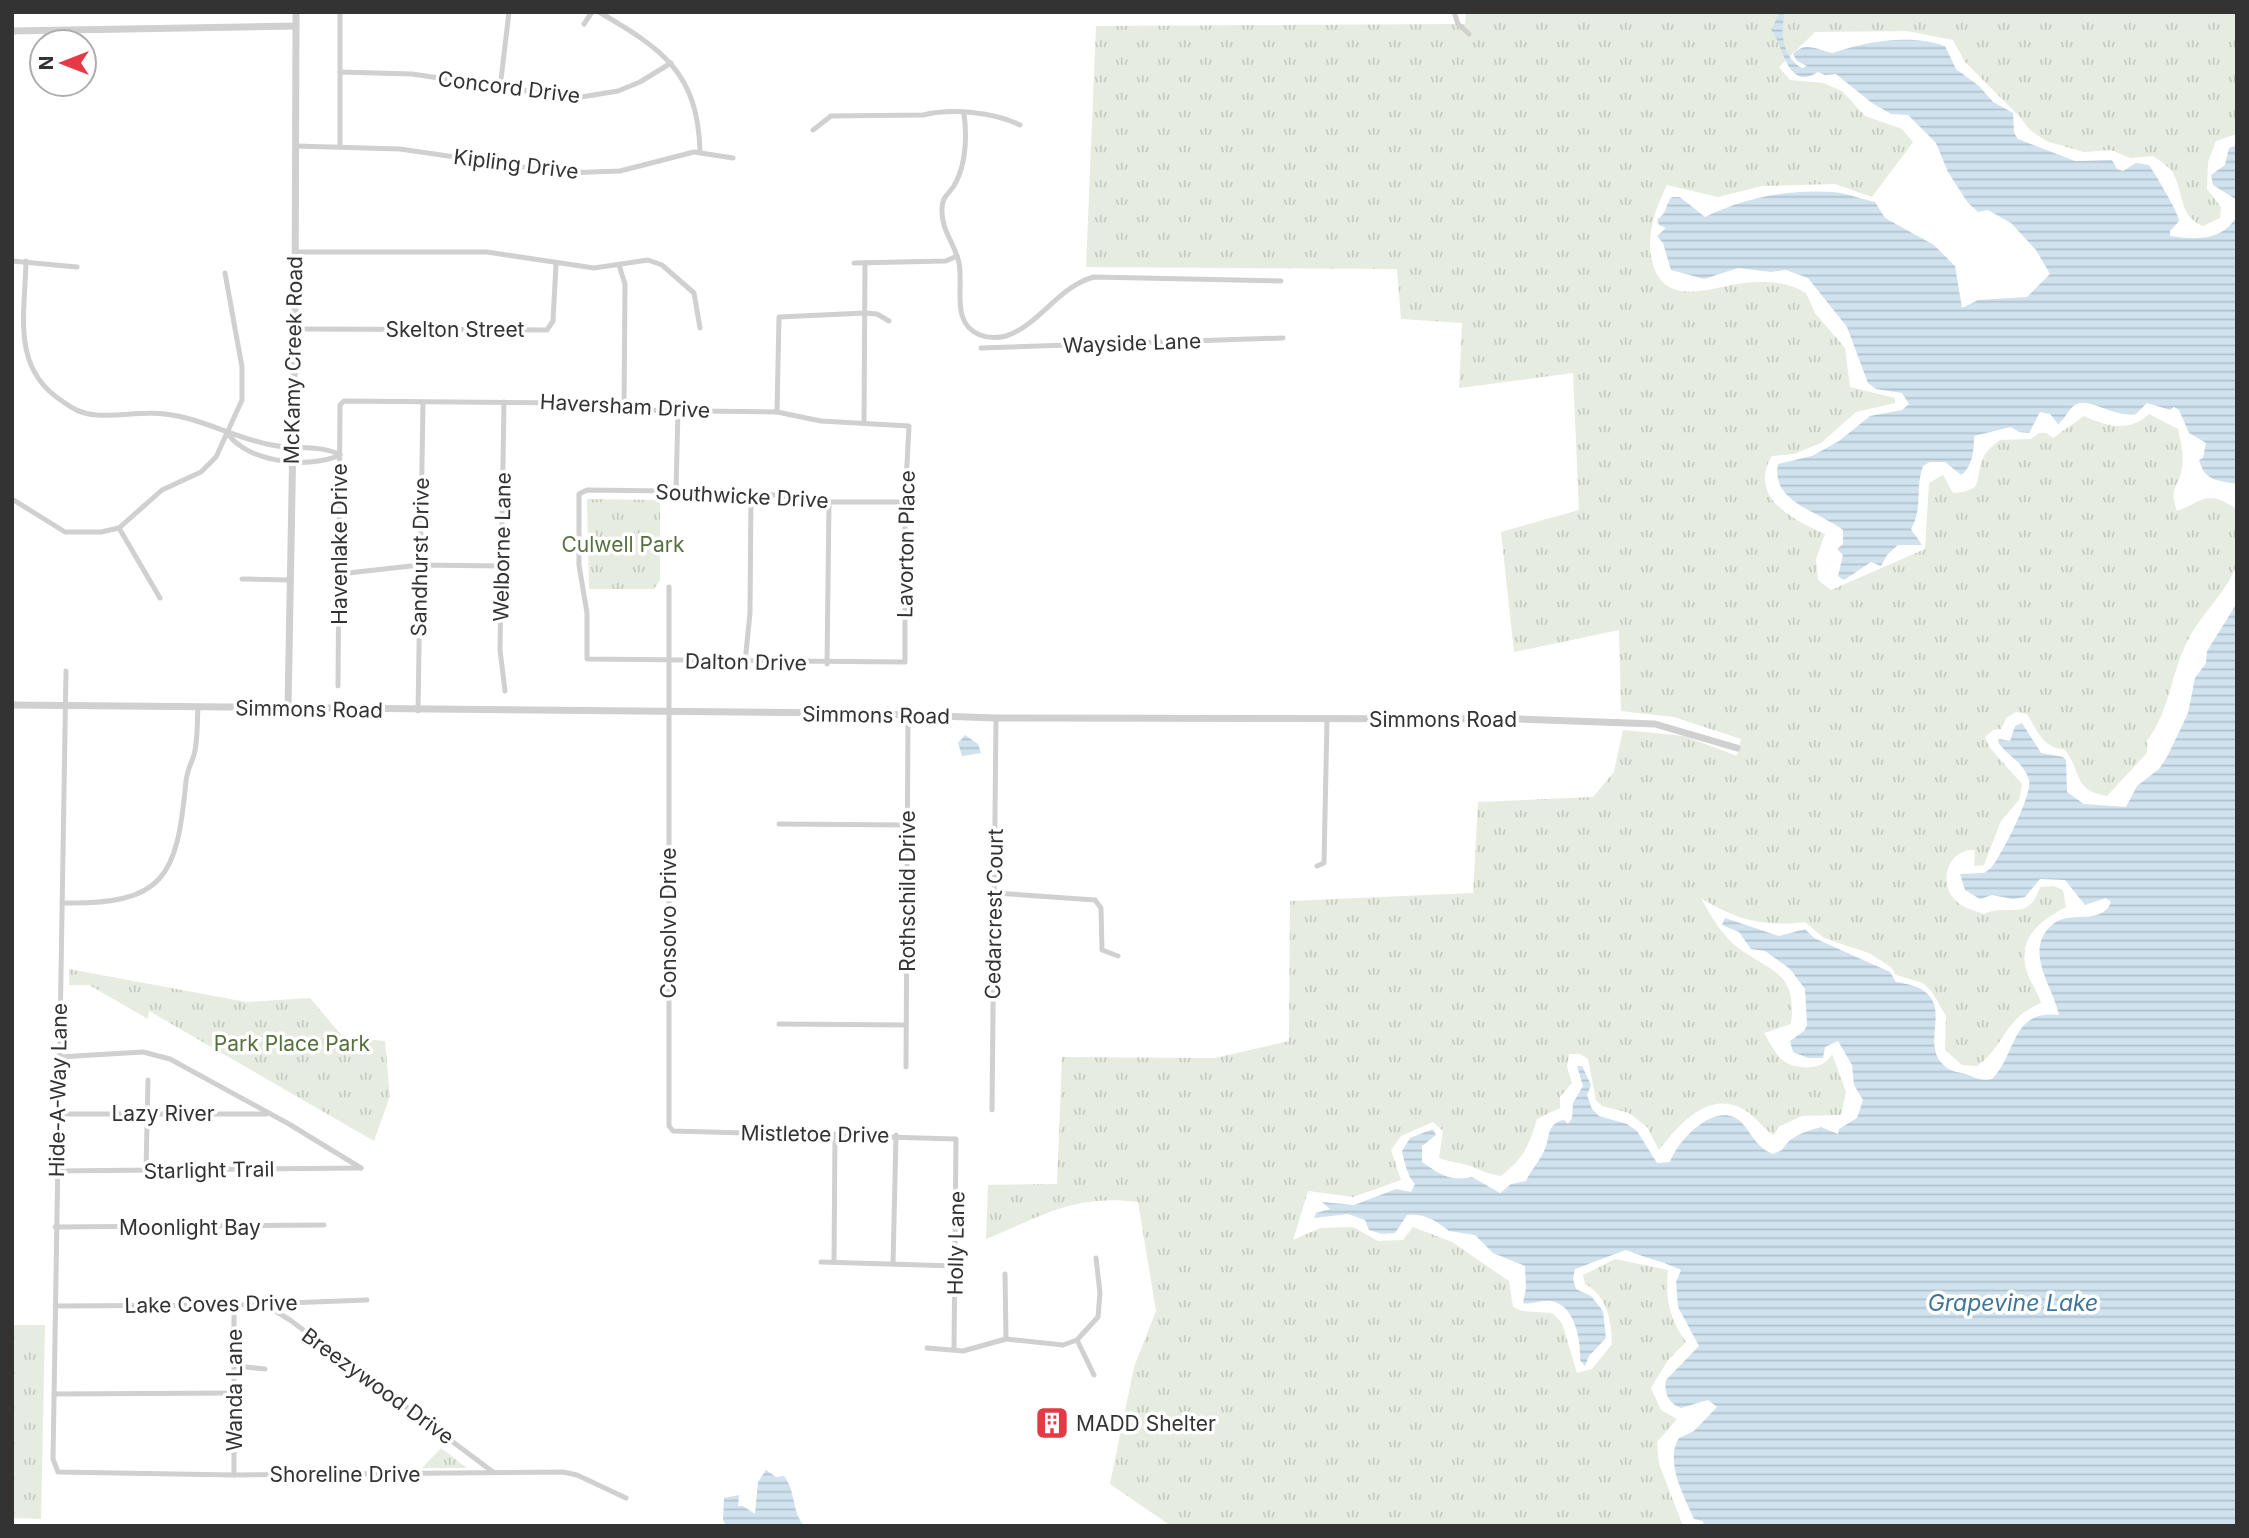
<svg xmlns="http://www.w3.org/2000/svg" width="2249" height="1538" font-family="Inter,sans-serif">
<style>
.park{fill:url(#park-tufts)}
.water{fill:url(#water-rules)}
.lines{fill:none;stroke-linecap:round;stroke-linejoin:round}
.minor{stroke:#d0d0d0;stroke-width:5}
.tertiary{stroke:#d0d0d0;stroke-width:7}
.labels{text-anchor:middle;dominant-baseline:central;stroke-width:7;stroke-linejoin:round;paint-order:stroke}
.street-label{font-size:21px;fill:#333;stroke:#fff}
.park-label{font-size:21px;fill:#56703f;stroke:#fff}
.poi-label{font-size:21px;fill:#333;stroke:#fff;text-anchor:start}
.water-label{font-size:23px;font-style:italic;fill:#3f7597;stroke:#fff}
</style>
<defs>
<pattern id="park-tufts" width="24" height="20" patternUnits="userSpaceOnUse" patternTransform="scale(1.75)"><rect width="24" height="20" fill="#e6ecdf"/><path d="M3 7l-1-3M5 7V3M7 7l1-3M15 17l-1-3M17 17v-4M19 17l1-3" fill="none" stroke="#c6cbc0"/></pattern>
<pattern id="water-rules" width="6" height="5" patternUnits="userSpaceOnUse" patternTransform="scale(1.75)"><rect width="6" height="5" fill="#cfe2ee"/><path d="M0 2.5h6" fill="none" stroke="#b2c2cd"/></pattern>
</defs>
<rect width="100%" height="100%" fill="#fff"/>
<!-- park -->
<g class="park">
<path d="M 1466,12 L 2237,12 L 2237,134 L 2216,141 L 2208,162 L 2207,189 L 2221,207 L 2220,218 L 2203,226 C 2177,216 2185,190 2171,170 C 2167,165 2158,160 2153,156 L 2130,158 L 2111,150 L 2084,152 L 2046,141 L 2030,130 L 2020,117 L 1965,62 L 1953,40 L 1907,31 L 1815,32 L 1779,67 L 1790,80 L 1823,83 L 1842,91 L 1865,116 L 1902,129 L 1913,142 L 1872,197 L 1835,184 L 1762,186 L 1718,197 L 1667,185 C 1656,207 1647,232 1651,256 C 1661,311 1710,287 1744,283 C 1766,281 1787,281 1806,293 L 1815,313 L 1845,348 L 1850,387 L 1895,398 L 1895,403 L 1856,412 L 1821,443 L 1794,454 L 1772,456 C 1747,498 1794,520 1825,534 L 1816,559 L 1818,580 L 1831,590 L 1925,549 L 1929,483 L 1943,475 L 1953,493 C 1987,491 1973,479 1984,456 C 1987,450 1995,444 2000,440 L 2031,439 L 2039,433 L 2046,433 L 2053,438 L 2084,416 C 2106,426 2130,433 2149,414 L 2178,429 C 2181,443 2184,455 2182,468 C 2179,488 2168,486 2177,511 C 2204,501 2207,489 2235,508 C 2239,521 2241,553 2236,566 C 2226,593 2202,613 2189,638 C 2171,671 2170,711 2147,741 L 2147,753 L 2107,796 C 2071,790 2083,771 2064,749 C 2043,749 2037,730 2027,714 L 2016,712 L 2006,718 L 2001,729 L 1993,730 L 1985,737 L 1990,748 L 2022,784 L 2019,800 L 2001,821 L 1984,865 L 1974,866 L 1975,850 C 1949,848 1938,880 1954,899 C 1962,908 1973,910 1984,914 C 2008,903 2029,923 2040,887 L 2054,886 L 2063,890 L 2066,907 C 2040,921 2016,938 2027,972 C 2030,982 2038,992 2041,1003 C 2003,1019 2006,1045 1977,1066 L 1962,1065 L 1945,1050 L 1946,1016 L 1932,992 L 1923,983 L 1896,975 L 1891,967 L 1869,953 L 1824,938 L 1805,922 C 1764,927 1736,920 1701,898 C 1709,914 1723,936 1737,947 C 1772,973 1797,971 1791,1024 L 1764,1033 C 1769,1041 1773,1050 1779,1057 C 1792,1071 1824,1072 1832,1054 L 1846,1092 L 1841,1115 L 1802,1116 L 1778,1127 L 1774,1135 C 1762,1128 1756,1117 1745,1110 C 1708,1089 1680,1124 1659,1150 L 1647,1127 L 1629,1113 L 1602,1106 L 1596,1100 L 1588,1059 L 1580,1054 L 1569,1054 L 1567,1067 L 1572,1083 L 1560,1097 L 1560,1108 L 1537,1119 C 1528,1148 1525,1156 1501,1176 C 1487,1174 1479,1169 1467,1165 C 1457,1162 1449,1162 1439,1158 L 1443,1131 L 1433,1122 L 1401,1136 L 1391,1150 L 1401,1180 L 1353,1197 L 1308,1191 L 1293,1240 L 1320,1228 L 1353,1227 L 1378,1241 L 1403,1240 L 1413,1227 L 1452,1242 L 1509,1281 L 1513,1307 L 1522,1311 L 1552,1313 L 1562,1323 L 1577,1373 L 1592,1369 L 1612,1344 C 1611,1320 1608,1297 1585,1284 L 1583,1275 L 1615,1259 L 1668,1270 C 1665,1298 1669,1318 1686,1342 L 1668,1360 L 1651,1388 L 1661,1410 L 1677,1419 L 1657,1442 L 1659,1464 L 1683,1526 L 1171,1526 L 1110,1484 L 1134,1367 L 1156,1311 L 1138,1202 C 1075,1194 1042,1216 986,1239 L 988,1185 L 1057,1184 L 1062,1057 L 1215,1058 L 1289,1041 L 1290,901 L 1473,893 L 1478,802 L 1593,797 L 1614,772 L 1623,730 L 1684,736 L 1737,756 L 1741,739 L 1674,717 L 1621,711 L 1619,630 L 1514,652 L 1501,532 L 1579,510 L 1573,373 L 1459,388 L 1462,323 L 1401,319 L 1397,269 L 1086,267 L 1096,26 L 1465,24 Z"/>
<polygon points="587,499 660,500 660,580 654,589 589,589"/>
<polygon points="69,969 246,1002 310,998 343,1037 385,1041 390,1096 374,1141 149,1011 148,1019 89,985 69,985"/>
<polygon points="12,1325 45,1325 41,1519 12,1518"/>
<polygon points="441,1448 467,1468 422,1468"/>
</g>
<!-- water -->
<g class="water">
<path d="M 1780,12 L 1785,12 C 1780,31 1782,57 1802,68 L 1807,66 L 1797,61 L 1793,54 C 1806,40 1819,51 1833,53 C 1867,41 1910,34 1945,46 L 1956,69 L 1979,86 L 1993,102 L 2013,113 L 2014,133 L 2018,139 L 2075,161 L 2112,160 L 2117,169 L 2123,171 L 2136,163 L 2149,165 C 2154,172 2180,215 2179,221 L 2170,231 L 2170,236 C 2197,240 2222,241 2237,216 L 2237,484 C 2218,480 2205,482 2199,460 L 2203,458 L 2206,443 L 2189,433 L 2179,410 L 2174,407 L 2170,410 L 2147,403 L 2136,414 C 2113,418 2091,398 2077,404 C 2068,408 2066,419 2058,424 L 2050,414 L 2040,412 L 2029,433 L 2019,432 L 2011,427 L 1974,436 C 1974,449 1973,467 1961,475 L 1945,462 L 1930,462 L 1923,466 C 1915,488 1923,509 1911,529 L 1922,545 L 1898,545 L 1887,555 L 1881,566 L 1871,562 L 1844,580 L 1838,576 L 1843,555 L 1837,549 L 1843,544 L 1843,530 C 1820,512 1770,502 1778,464 L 1812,456 L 1839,441 L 1870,416 L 1902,410 L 1909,404 L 1902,393 L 1876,389 L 1868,383 L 1847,327 L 1808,278 L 1786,270 L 1771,272 L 1738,268 L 1704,279 L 1671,270 L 1663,243 L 1657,236 L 1666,228 L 1659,225 L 1657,219 C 1667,215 1665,204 1672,197 L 1680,197 L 1705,217 C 1743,198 1788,189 1832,192 C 1846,193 1861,199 1875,202 L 1885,218 L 1934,245 L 1955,266 L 1962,308 L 1978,300 L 2027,297 L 2050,274 L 2036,250 L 2011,223 L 1988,210 L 1978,212 L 1968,203 L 1948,172 L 1936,143 L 1908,115 L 1891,114 L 1872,103 L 1836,74 L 1825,75 L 1818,72 C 1786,93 1783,41 1771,30 Z"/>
<polygon points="2237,145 2237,200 2213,185 2211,175 2225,165 2229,148"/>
<path d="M 2237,603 L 2237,1526 L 1704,1526 L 1703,1521 L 1694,1519 C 1685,1498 1664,1461 1679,1438 L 1694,1431 L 1717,1407 L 1708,1400 L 1681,1408 C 1668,1403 1664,1393 1666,1380 L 1699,1346 L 1678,1307 L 1676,1282 L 1681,1270 C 1663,1261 1645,1258 1626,1250 L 1575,1269 L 1573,1279 L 1576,1289 L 1591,1296 L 1603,1311 L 1606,1338 L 1589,1356 L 1585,1366 L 1580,1360 C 1581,1340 1575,1304 1550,1301 C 1540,1300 1532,1305 1523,1303 L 1526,1288 L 1525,1266 L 1493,1253 L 1475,1235 L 1449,1231 C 1438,1222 1423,1212 1407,1215 L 1395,1233 L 1382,1234 L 1369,1230 L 1365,1220 L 1348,1214 L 1314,1218 L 1316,1213 L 1330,1209 L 1322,1202 L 1354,1205 L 1396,1189 L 1411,1192 L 1415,1184 C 1407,1176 1404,1160 1402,1151 L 1410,1138 L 1433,1129 L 1436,1135 L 1422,1146 L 1422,1162 C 1440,1174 1449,1182 1472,1177 L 1500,1193 L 1511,1184 L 1526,1181 C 1531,1170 1539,1162 1544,1151 C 1551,1138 1545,1124 1564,1120 L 1568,1124 L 1572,1118 L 1573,1103 L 1583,1086 L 1577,1066 L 1582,1066 L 1591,1085 L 1587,1095 L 1592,1109 L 1599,1116 L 1627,1124 L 1637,1131 L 1657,1163 L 1670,1162 C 1677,1142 1709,1107 1734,1117 C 1750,1125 1751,1145 1773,1154 L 1782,1150 C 1791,1135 1805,1132 1821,1127 L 1838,1134 L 1839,1129 L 1857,1118 L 1863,1100 L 1854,1085 L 1852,1065 L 1838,1041 L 1825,1047 L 1823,1058 L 1808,1058 L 1793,1052 L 1790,1041 L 1804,1031 L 1807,1025 L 1805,989 L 1790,969 L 1765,951 L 1751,949 L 1739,932 L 1722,925 L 1725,918 L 1779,936 L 1805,929 L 1814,938 L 1890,972 L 1896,982 C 1968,992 1913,1042 1946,1067 C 1952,1072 1959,1072 1966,1074 C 1976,1078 1981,1081 1992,1079 C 2017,1054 2011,1009 2059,1015 C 2053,986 2022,950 2053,924 C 2070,910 2102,926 2111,902 L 2106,898 L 2085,905 L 2065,880 L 2040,879 L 2025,897 L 2013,899 L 1992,895 L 1980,899 L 1965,890 L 1960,874 L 1984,873 L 1991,868 C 2001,856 2033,794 2029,780 C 2024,762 2007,756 1998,742 L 1999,739 L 2010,741 L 2015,726 L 2022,723 L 2041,753 L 2063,757 L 2066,760 L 2067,792 L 2084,804 L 2126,807 L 2137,786 L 2159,769 L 2167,757 L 2188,713 L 2195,678 L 2206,663 L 2207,651 Z"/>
<polygon points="965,735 978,744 981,753 962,756 958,743"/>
<path d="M 766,1470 L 776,1477 L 784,1476 C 796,1491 792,1515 805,1526 L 726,1526 L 723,1520 L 724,1498 L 739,1495 L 738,1506 L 743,1506 L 755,1514 L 758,1482 Z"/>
</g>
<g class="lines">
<!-- minor -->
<g class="minor">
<path d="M 599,12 C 662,49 698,72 700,152"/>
<polyline points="1454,12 1458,24 1469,34"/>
<polyline points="584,24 592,12"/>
<polyline points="340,72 412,74 575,98 618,91 640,82 671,63"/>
<polyline points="500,88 509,12"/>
<path d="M 964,114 C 967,135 966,163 956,182 C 951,194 942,194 942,209 C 941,231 955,243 959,263 C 964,287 950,323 980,335 C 988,338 998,338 1006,336 C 1038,326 1059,286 1094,277 L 1281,281"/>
<path d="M 813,130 L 831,116 L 923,115 C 951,108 994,112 1020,125"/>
<polyline points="296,146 400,149 564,173 620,171 694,152 733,158"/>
<polyline points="340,147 340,12"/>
<polyline points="295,252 487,252 594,268 648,260 662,265 694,293 700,328"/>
<polyline points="12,261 77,267"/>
<path d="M 26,261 C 25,314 11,368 62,401 C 73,409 82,414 96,415 C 118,417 142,411 165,414 C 202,418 236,439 272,445 C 294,450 320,444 340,455"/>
<polyline points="854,263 946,261 957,256"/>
<polyline points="619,265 625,284 624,410"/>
<polyline points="295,329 547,330 553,321 556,264"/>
<polyline points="981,348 1283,338"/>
<polyline points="504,402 500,650 505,691"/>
<polyline points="777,412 779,317 865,313 877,314 889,321"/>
<polyline points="864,423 865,263"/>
<path d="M 228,434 C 249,463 309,469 340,455"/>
<polyline points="676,491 678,410"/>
<polyline points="12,499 65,532 101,532 119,528 162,490 201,472 216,457 242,400 242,367 225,273"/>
<polyline points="119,528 160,598"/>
<polyline points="339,574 420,565 502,566"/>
<polyline points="242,579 290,580"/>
<polyline points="669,587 669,1126 673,1131 956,1139 954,1348"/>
<polyline points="745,662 750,613 751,492"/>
<polyline points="827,664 829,502"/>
<polyline points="66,671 53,1459 58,1472 234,1475 563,1472 577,1475 626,1498"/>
<polyline points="338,686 340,405 344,401 566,403 618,410 777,412 821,421 909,426 905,502 905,662 587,659 587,613 579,565 579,494 587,490 751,492 829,502 905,502"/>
<polyline points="418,711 423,402"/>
<polyline points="779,824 907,825"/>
<polyline points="1317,866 1324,863 1327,720"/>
<polyline points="995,893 1095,900 1101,908 1102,950 1118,956"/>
<path d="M 62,903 C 165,905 177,877 186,781 C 187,771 191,764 194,755 C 198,740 197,723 198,707"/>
<polyline points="779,1024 906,1025"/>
<polyline points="59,1057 143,1052 170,1059 289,1124 361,1168"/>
<polyline points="906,1067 908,715"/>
<polyline points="992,1110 996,718"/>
<polyline points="57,1114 266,1114"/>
<polyline points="146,1170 148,1080"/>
<polyline points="56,1171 361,1168"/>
<polyline points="55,1227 324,1225"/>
<polyline points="821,1262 955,1266"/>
<polyline points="834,1262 835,1134"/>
<polyline points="893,1264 896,1135"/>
<polyline points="1005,1274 1006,1339"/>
<polyline points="264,1304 290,1320 493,1472"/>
<polyline points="55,1306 234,1305 367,1300"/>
<polyline points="1077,1340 1094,1375"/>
<polyline points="927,1348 963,1351 1006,1339 1063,1345 1077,1340 1098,1317 1100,1293 1096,1258"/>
<polyline points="235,1366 265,1369"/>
<polyline points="54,1394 235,1393"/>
<polyline points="234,1475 234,1305"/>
</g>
<!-- tertiary -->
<g class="tertiary">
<polyline points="12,31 296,26"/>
<polyline points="12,705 850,713 996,718 1519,719 1655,724 1737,748"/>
<polyline points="288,709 295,329 296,12"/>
</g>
</g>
<!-- icons -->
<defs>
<symbol id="building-square" viewBox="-11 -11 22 22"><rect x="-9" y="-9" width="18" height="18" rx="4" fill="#e63946" stroke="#fff"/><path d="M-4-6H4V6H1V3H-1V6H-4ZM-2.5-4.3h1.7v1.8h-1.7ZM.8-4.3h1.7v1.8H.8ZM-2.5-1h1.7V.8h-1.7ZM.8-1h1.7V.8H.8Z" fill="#fff"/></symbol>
</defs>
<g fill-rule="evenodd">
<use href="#building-square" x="1033" y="1404" width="38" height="38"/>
</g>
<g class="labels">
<!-- street labels -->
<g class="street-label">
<text transform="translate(509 87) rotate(7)">Concord Drive</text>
<text transform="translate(516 164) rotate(7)">Kipling Drive</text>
<text x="455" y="329">Skelton Street</text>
<text transform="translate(1132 343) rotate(-2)">Wayside Lane</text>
<text transform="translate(293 360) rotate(-89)">McKamy Creek Road</text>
<text transform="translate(625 406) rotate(3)">Haversham Drive</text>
<text transform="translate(742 496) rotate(3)">Southwicke Drive</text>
<text transform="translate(339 544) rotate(-90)">Havenlake Drive</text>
<text transform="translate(906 544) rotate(-89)">Lavorton Place</text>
<text transform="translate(502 547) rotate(-89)">Welborne Lane</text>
<text transform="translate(420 557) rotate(-89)">Sandhurst Drive</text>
<text transform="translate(746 662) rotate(1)">Dalton Drive</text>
<text transform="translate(309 709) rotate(1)">Simmons Road</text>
<text transform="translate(876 715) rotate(1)">Simmons Road</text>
<text x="1443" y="719">Simmons Road</text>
<text transform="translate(907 891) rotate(-90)">Rothschild Drive</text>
<text transform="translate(994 914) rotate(-89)">Cedarcrest Court</text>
<text transform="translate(668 923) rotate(-90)">Consolvo Drive</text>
<text transform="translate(58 1090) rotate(-89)">Hide-A-Way Lane</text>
<text x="163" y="1113">Lazy River</text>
<text transform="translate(815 1134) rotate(1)">Mistletoe Drive</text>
<text transform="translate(209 1170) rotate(-1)">Starlight Trail</text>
<text x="190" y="1227">Moonlight Bay</text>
<text transform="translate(956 1243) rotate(-89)">Holly Lane</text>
<text transform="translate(211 1304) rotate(-1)">Lake Coves Drive</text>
<text transform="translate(378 1386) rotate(36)">Breezywood Drive</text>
<text transform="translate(234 1390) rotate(-90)">Wanda Lane</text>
<text x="345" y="1474">Shoreline Drive</text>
</g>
<!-- park labels -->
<g class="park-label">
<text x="623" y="544">Culwell Park</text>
<text x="292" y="1043">Park Place Park</text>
</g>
<!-- poi labels -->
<g class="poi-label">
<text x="1076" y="1423">MADD Shelter</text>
</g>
<!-- water labels -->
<g class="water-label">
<text x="2013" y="1303">Grapevine Lake</text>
</g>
</g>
<!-- border -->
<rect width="2249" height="1538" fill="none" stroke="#333333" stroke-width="28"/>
<!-- north arrow -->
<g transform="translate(63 63) rotate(270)"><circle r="33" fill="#ffffff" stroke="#adadad" stroke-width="2"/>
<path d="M0-5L12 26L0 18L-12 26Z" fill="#e63946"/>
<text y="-10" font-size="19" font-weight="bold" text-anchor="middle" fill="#333333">N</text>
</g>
</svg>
